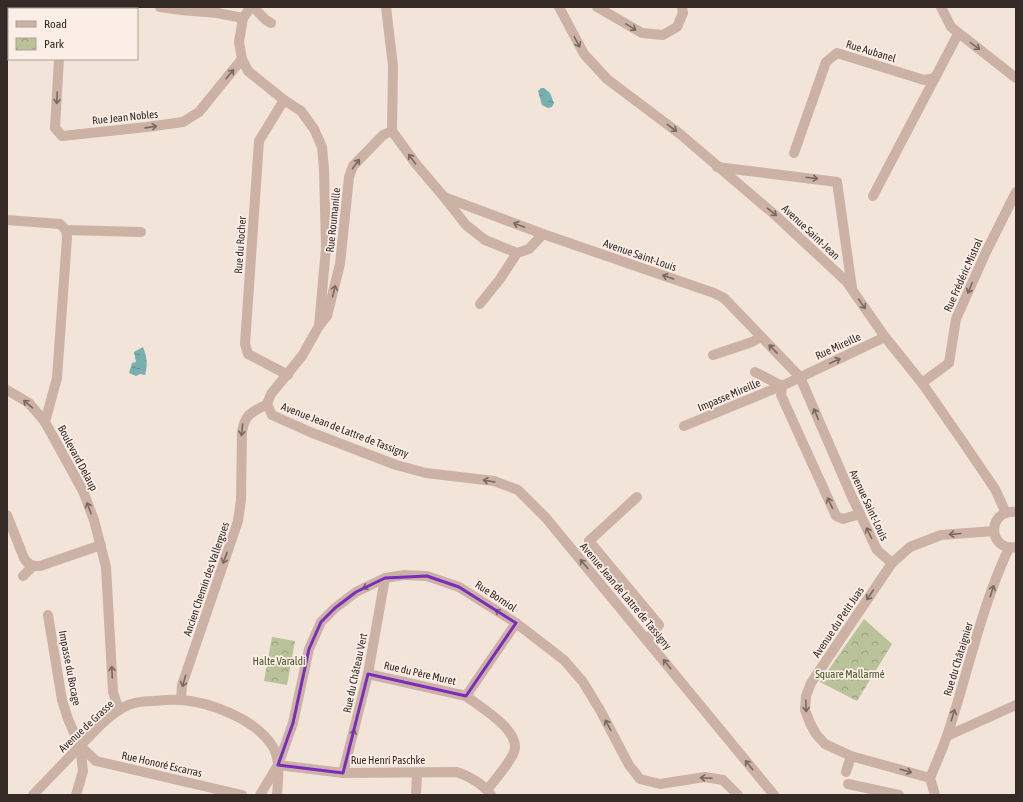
<svg xmlns="http://www.w3.org/2000/svg" width="1023" height="802" font-family="'Asap Condensed',sans-serif">
<style>
.park{fill:url(#park-crowns)}
.water{fill:url(#water-ripples)}
.lines{fill:none;stroke-linecap:round;stroke-linejoin:round}
.minor{stroke:#cbb2a5;stroke-width:10}
.oneway{stroke:#796760}
.marked{fill:none;stroke:#7b2cbf;stroke-width:3;stroke-linejoin:round}
.labels{text-anchor:middle;dominant-baseline:central;stroke-width:3.5;stroke-linejoin:round;paint-order:stroke}
.street-label{font-size:11px;fill:#362a27;stroke:#faeee6}
.park-label{font-size:11px;fill:#4a552a;stroke:#faeee6}
</style>
<defs>
<pattern id="park-crowns" width="20" height="18" patternUnits="userSpaceOnUse"><rect width="20" height="18" fill="#b9c299"/><path d="M2 6a3 3 0 1 1 6 0M12 15a3 3 0 1 1 6 0" fill="none" stroke="#979e7d"/></pattern>
<pattern id="water-ripples" width="26" height="14" patternUnits="userSpaceOnUse"><rect width="26" height="14" fill="#77b0ac"/><path d="M2 4q2-2 4 0t4 0M15 11q2-2 4 0t4 0" fill="none" stroke="#628f8c"/></pattern>
</defs>
<rect width="100%" height="100%" fill="#f2e4d9"/>
<!-- park -->
<g class="park">
<polygon points="864,619 892,644 857,701 820,682"/>
<polygon points="272,637 295,641 287,685 264,681"/>
</g>
<!-- water -->
<g class="water">
<polygon points="541,88 544,88 550,93 554,103 552,107 548,108 542,105 538,91"/>
<path d="M 143,347 C 147,357 148,365 145,375 L 140,374 L 136,376 L 129,373 L 132,363 L 136,362 L 134,352 Z"/>
</g>
<g class="lines">
<!-- minor -->
<g class="minor">
<polyline points="9,7 11,9"/>
<polyline points="160,7 181,10 217,13 243,18"/>
<polyline points="251,7 243,18 239,42 242,59 248,71 284,100 301,111 314,129 322,147 324,169 326,248 319,326 302,356 271,394 267,404 272,415 310,432 396,465 426,473 494,481 518,490 546,518 774,795"/>
<polyline points="253,7 266,20 271,23"/>
<polyline points="386,7 393,66 392,131 416,164 444,197 543,234 714,293 724,298 800,377 852,497 877,550 892,563"/>
<polyline points="559,7 584,54 607,79 680,134 775,215 846,281 885,337 922,383 963,442 995,489 1006,513"/>
<polyline points="597,7 642,33 663,35 677,27 683,13 682,7"/>
<polyline points="941,7 951,27 1016,78"/>
<polyline points="59,59 55,128 62,136 147,127 183,122 199,112 242,59"/>
<polyline points="284,100 259,141 245,344 248,354 288,375"/>
<polyline points="794,153 826,62 837,53 924,80 935,78"/>
<polyline points="717,167 837,182 852,288"/>
<polyline points="873,196 958,34"/>
<polyline points="444,197 466,225 485,240 517,253 529,249 543,234"/>
<polyline points="7,220 60,224 66,230 67,238 57,378 45,422"/>
<polyline points="66,230 141,232"/>
<polyline points="480,304 500,279 517,253"/>
<polyline points="319,326 327,316 340,264 349,177 353,166 383,135 392,131"/>
<polyline points="713,355 752,342 761,337"/>
<polyline points="755,372 782,386"/>
<polyline points="922,383 949,363 956,319 986,252 1016,192"/>
<polyline points="782,386 781,395 836,516 843,519 860,514"/>
<polyline points="7,390 29,403 45,422 83,491 94,520 106,567 113,692 119,710"/>
<polyline points="684,426 786,384 885,337"/>
<polyline points="637,497 589,541 659,625 647,640"/>
<path d="M 1016,512 C 986,509 988,552 1016,547"/>
<path d="M 7,515 L 24,558 C 28,565 32,566 40,566 L 101,545"/>
<polyline points="23,576 33,566"/>
<polyline points="48,615 62,700 68,719 80,746 83,771 76,795"/>
<polyline points="368,674 466,696"/>
<path d="M 181,700 L 182,685 L 238,521 L 241,500 L 242,432 C 245,413 253,412 267,404"/>
<polyline points="947,736 1016,705"/>
<polyline points="80,746 96,761 242,795"/>
<path d="M 278,765 L 343,773 L 457,772 C 471,777 482,783 491,795"/>
<polyline points="846,772 851,756"/>
<polyline points="343,773 368,674 385,578"/>
<polyline points="930,778 851,756 825,744 816,734 810,723 805,710 806,696 811,683 892,563 910,547 941,535 994,531"/>
<path d="M 930,778 C 936,764 942,750 947,736 C 968,673 981,607 1009,548"/>
<polyline points="930,778 935,795"/>
<polyline points="848,784 899,795"/>
<path d="M 487,790 C 496,778 508,766 514,752 C 522,731 480,707 466,696 L 516,623"/>
<path d="M 33,795 C 48,779 64,763 79,747 C 93,733 107,716 124,707 C 133,702 144,701 154,701 C 163,700 172,699 181,700 C 211,702 257,720 273,747 C 281,761 278,780 277,795"/>
<polyline points="260,795 278,765 293,723 309,649 321,622 335,608 356,592 385,578 404,575 427,576 459,587 516,623 564,660 583,682 600,710 629,765 640,779 660,784 705,777 723,780 738,795"/>
<polyline points="416,795 417,773"/>
</g>
</g>
<!-- one-way arrows -->
<defs><path id="oneway-shaft" d="M-6 0H5M1.5-3L5.5 0L1.5 3" fill="none" stroke-width="1.6" stroke-linecap="round" stroke-linejoin="round"/></defs>
<g class="oneway">
<use href="#oneway-shaft" transform="translate(631 27) rotate(31)"/>
<use href="#oneway-shaft" transform="translate(577 42) rotate(62)"/>
<use href="#oneway-shaft" transform="translate(975 46) rotate(36)"/>
<use href="#oneway-shaft" transform="translate(230 74) rotate(-50)"/>
<use href="#oneway-shaft" transform="translate(57 98) rotate(93)"/>
<use href="#oneway-shaft" transform="translate(151 127) rotate(-8)"/>
<use href="#oneway-shaft" transform="translate(672 128) rotate(37)"/>
<use href="#oneway-shaft" transform="translate(412 159) rotate(-126)"/>
<use href="#oneway-shaft" transform="translate(356 164) rotate(-53)"/>
<use href="#oneway-shaft" transform="translate(812 178) rotate(7)"/>
<use href="#oneway-shaft" transform="translate(772 212) rotate(40)"/>
<use href="#oneway-shaft" transform="translate(519 225) rotate(-159)"/>
<use href="#oneway-shaft" transform="translate(668 277) rotate(-161)"/>
<use href="#oneway-shaft" transform="translate(970 288) rotate(113)"/>
<use href="#oneway-shaft" transform="translate(334 291) rotate(-76)"/>
<use href="#oneway-shaft" transform="translate(862 304) rotate(55)"/>
<use href="#oneway-shaft" transform="translate(773 349) rotate(-134)"/>
<use href="#oneway-shaft" transform="translate(835 361) rotate(-25)"/>
<use href="#oneway-shaft" transform="translate(28 404) rotate(-140)"/>
<use href="#oneway-shaft" transform="translate(816 414) rotate(-113)"/>
<use href="#oneway-shaft" transform="translate(242 430) rotate(96)"/>
<use href="#oneway-shaft" transform="translate(489 481) rotate(-171)"/>
<use href="#oneway-shaft" transform="translate(830 503) rotate(-115)"/>
<use href="#oneway-shaft" transform="translate(89 508) rotate(-111)"/>
<use href="#oneway-shaft" transform="translate(869 533) rotate(-116)"/>
<use href="#oneway-shaft" transform="translate(955 534) rotate(175)"/>
<use href="#oneway-shaft" transform="translate(225 558) rotate(110)"/>
<use href="#oneway-shaft" transform="translate(584 564) rotate(-130)"/>
<use href="#oneway-shaft" transform="translate(368 586) rotate(155)"/>
<use href="#oneway-shaft" transform="translate(992 591) rotate(-72)"/>
<use href="#oneway-shaft" transform="translate(870 595) rotate(124)"/>
<use href="#oneway-shaft" transform="translate(500 613) rotate(-147)"/>
<use href="#oneway-shaft" transform="translate(667 664) rotate(-129)"/>
<use href="#oneway-shaft" transform="translate(112 672) rotate(-93)"/>
<use href="#oneway-shaft" transform="translate(184 681) rotate(106)"/>
<use href="#oneway-shaft" transform="translate(806 706) rotate(88)"/>
<use href="#oneway-shaft" transform="translate(953 715) rotate(-74)"/>
<use href="#oneway-shaft" transform="translate(608 725) rotate(-118)"/>
<use href="#oneway-shaft" transform="translate(353 735) rotate(-76)"/>
<use href="#oneway-shaft" transform="translate(749 765) rotate(-129)"/>
<use href="#oneway-shaft" transform="translate(906 771) rotate(16)"/>
<use href="#oneway-shaft" transform="translate(706 778) rotate(-177)"/>
</g>
<!-- marked area -->
<path class="marked" d="M 427,576 L 459,587 L 516,623 L 466,696 L 368,674 L 343,773 L 278,765 L 293,723 L 309,649 L 321,622 L 335,608 L 356,592 L 385,578 Z"/>
<g class="labels">
<!-- street labels -->
<g class="street-label">
<text transform="translate(871 51) rotate(17)">Rue Aubanel</text>
<text transform="translate(125 117) rotate(-6)">Rue Jean Nobles</text>
<text transform="translate(333 220) rotate(-84)">Rue Roumanille</text>
<text transform="translate(811 232) rotate(43)">Avenue Saint-Jean</text>
<text transform="translate(240 245) rotate(-86)">Rue du Rocher</text>
<text transform="translate(640 255) rotate(19)">Avenue Saint-Louis</text>
<text transform="translate(963 275) rotate(-66)">Rue Frédéric Mistral</text>
<text transform="translate(838 346) rotate(-25)">Rue Mireille</text>
<text transform="translate(729 395) rotate(-23)">Impasse Mireille</text>
<text transform="translate(345 430) rotate(21)">Avenue Jean de Lattre de Tassigny</text>
<text transform="translate(78 458) rotate(62)">Boulevard Delaup</text>
<text transform="translate(869 505) rotate(65)">Avenue Saint-Louis</text>
<text transform="translate(206 579) rotate(-71)">Ancien Chemin des Vallergues</text>
<text transform="translate(496 596) rotate(33)">Rue Borniol</text>
<text transform="translate(626 596) rotate(50)">Avenue Jean de Lattre de Tassigny</text>
<text transform="translate(838 622) rotate(-56)">Avenue du Petit Juas</text>
<text transform="translate(958 659) rotate(-73)">Rue du Châtaignier</text>
<text transform="translate(70 668) rotate(79)">Impasse du Bocage</text>
<text transform="translate(355 673) rotate(-78)">Rue du Château Vert</text>
<text transform="translate(420 673) rotate(13)">Rue du Père Muret</text>
<text transform="translate(86 726) rotate(-43)">Avenue de Grasse</text>
<text x="388" y="760">Rue Henri Paschke</text>
<text transform="translate(162 764) rotate(13)">Rue Honoré Escarras</text>
</g>
<!-- park labels -->
<g class="park-label">
<text x="279" y="661">Halte Varaldi</text>
<text x="850" y="674">Square Mallarmé</text>
</g>
</g>
<!-- border -->
<rect width="1023" height="802" fill="none" stroke="#362a27" stroke-width="16"/>
<!-- legend -->
<rect x="8" y="8" width="130" height="52" fill="#faeee6" stroke="#aca09a"/>
<rect x="16" y="21" width="20" height="6" fill="#cbb2a5" stroke="#aca09a"/>
<text x="44" y="28" font-size="12" fill="#362a27">Road</text>
<rect x="16" y="38" width="20" height="12" fill="url(#park-crowns)" stroke="#aca09a"/>
<text x="44" y="48" font-size="12" fill="#362a27">Park</text>
</svg>
